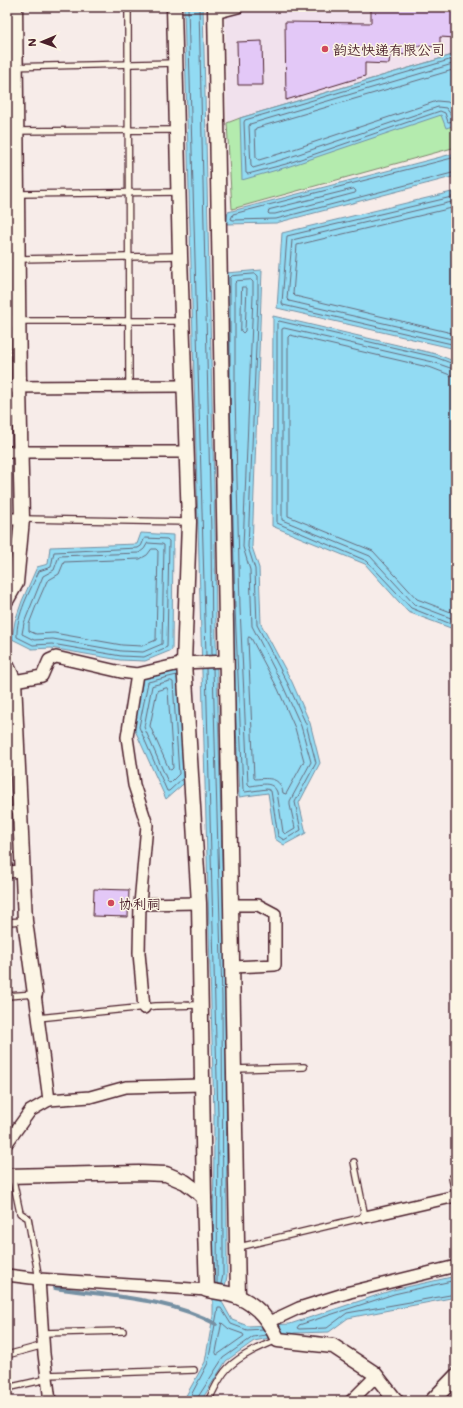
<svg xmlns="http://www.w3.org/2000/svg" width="463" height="1408" font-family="Mali,'LXGW WenKai TC',sans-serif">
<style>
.built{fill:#f1e1ed}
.green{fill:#b4ebae;stroke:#7f856c}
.water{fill:#92dbf3;stroke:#7590a3}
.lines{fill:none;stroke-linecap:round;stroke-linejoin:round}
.shore{stroke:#676a7b;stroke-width:1}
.stream{stroke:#7590a3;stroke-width:4}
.building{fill:#e3c8f7;stroke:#4a1f2b}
.service-casing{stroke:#4a1f2b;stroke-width:8}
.minor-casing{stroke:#4a1f2b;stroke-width:14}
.tertiary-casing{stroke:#4a1f2b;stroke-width:17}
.service{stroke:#fcf5e5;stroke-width:5.5}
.minor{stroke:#fcf5e5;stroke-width:11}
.tertiary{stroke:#fcf5e5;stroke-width:14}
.poi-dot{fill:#d1495b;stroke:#fcf5e5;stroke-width:1.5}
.labels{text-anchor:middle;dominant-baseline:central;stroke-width:3;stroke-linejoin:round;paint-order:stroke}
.poi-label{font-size:14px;fill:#4a1f2b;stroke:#fcf5e5;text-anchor:start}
</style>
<rect width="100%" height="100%" fill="#f7ece9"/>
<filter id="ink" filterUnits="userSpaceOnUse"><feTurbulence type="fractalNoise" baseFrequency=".025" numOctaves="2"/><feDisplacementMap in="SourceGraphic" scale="8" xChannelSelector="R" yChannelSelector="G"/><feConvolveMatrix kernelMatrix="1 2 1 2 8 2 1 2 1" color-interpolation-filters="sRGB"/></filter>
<g filter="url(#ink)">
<!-- built -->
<polygon class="built" points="225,7 456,7 456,54 240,118 227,123"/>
<!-- green -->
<polygon class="green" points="456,54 456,147 232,209 227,123 240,118"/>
<!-- water -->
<g class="water">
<polygon points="184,7 203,7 215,533 216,639 226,997 227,1276 222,1302 232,1320 248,1326 290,1324 393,1290 456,1276 456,1297 348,1318 329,1332 295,1333 254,1341 226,1361 201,1401 183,1401 205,1362 213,1316 214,1115"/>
<polygon points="456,54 456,125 446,128 441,115 287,167 242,180 240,118"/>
<polygon points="456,153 456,176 276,223 226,224 228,212"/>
<polygon points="456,191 456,349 277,308 282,233"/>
<polygon points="262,270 252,547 259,568 261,624 292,682 310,723 320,763 299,803 306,833 284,845 275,839 268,793 239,797 231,609 226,273"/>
<polygon points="273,316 436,354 456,362 456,630 408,612 365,564 272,526"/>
<polygon points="141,533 173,535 172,650 145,661 120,660 51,648 32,649 12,639 15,621 22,601 37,567 48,564 50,547 137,544"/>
<polygon points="176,670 182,673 189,779 166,799 134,728 143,678"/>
</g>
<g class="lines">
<!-- shore -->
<g class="shore">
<polyline points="188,7 206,655"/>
<polyline points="199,7 211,533 212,655"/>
<polyline points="456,58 245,120 244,122 246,173 248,174 286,164 440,111 445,113 448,122 456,121"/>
<polyline points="456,63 250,124 249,126 251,166 253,168 284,159 438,107 446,108 452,116 456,116"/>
<polyline points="456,69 256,128 255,130 256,158 259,160 282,153 437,101 448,102 456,110"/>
<polyline points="456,157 233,214 231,219 233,220 276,219 456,172"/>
<polygon points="354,189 356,191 355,193 275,214 269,214 268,213 269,210"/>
<polyline points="456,196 287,236 282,303 283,305 456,345"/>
<polyline points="456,201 292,240 287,299 289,301 456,340"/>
<polyline points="456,207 297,245 293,294 295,296 456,334"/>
<polygon points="256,274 258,276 258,296 248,547 255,569 257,625 288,684 306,724 316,763 295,802 301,830 284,840 278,836 271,791 267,789 245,792 243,790 235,608 230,395 230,278 232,276"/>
<path d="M 251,280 L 253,282 L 253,296 L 243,547 L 250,570 L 252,626 L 283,686 L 301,726 L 311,762 L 290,801 L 290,805 L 295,828 L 285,834 L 283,832 L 277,792 C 272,780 260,785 250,786 L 248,784 L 240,608 L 235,395 L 235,283 L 237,281 Z"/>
<polygon points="242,287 245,287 247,288 245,331 243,333 241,331"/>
<polyline points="456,365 435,357 279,321 277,323 277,523 367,561 411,608 456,626"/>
<polyline points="456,370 433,362 284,328 282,329 282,520 370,556 414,604 456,620"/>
<polyline points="456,376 450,375 432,368 290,335 288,337 288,516 373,551 417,599 456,614"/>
<path d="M 145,538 L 167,539 L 169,541 L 167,647 L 144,657 L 121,656 L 52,644 L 33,645 L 17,637 C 16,615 30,591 39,571 L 51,567 L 54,552 L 138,548 L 141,546 Z"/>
<polygon points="148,543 162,544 164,545 162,644 143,652 121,651 53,639 34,640 22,634 24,623 43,576 54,570 59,556 139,553 144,549"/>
<polygon points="152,549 156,549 158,551 156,640 142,646 122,645 54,633 36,634 29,631 29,624 36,606 47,581 59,574 64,562 140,559 147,555"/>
<path d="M 249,637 L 251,638 L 278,689 L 295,728 L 304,761 L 286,794 L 283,793 C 280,777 270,778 255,779 L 254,778 L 248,639 Z"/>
<polyline points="206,668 218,1115 217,1284"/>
<polyline points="213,668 222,997 223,1253 223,1275 221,1284"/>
<polyline points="177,675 148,682 139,727 167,791 169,791 183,778"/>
<polygon points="171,681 173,682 179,774 170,783 168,782 144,727 152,686"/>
<polygon points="167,688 168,690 173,768 171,770 169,769 150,726 157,691"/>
<polyline points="456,1280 394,1294 299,1325 297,1328 299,1329 327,1328 347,1313 456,1294"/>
<polygon points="222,1323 229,1329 243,1334 244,1336 217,1355 216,1353"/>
<polyline points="188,1401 208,1363 218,1308 221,1308 231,1324 247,1330 263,1329"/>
<polyline points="198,1401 198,1397 223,1358 253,1337 266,1335"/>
</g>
<!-- stream -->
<path class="stream" d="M 55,1288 C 109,1296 168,1298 216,1324"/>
</g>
<!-- building -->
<g class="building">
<polygon points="371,7 456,7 456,38 440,37 440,47 415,46 415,55 390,54 389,64 365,63 365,76 286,100 285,22 371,23"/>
<polygon points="262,41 263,85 238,85 237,42"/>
<polygon points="94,889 129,890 128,917 93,916"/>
</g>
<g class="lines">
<defs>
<g id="service">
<polyline points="128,7 129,387"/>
<polyline points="7,67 175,63"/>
<polyline points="7,131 177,130"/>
<polyline points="18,194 179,192"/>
<polyline points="18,259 179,256"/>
<polyline points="19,321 182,321"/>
<polyline points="23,519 188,522"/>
<polyline points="7,810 19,809"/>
<polyline points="7,922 25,921"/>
<polyline points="7,996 35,994"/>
<polyline points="38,1018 156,1006 200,1005"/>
<polyline points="234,1069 304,1067"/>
<polyline points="12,1175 20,1213 28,1218 39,1279"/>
<polyline points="452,1178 456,1198"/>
<polyline points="239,1247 365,1217 354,1162"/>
<polyline points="43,1333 123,1331"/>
<polyline points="7,1355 44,1345"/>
<polyline points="47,1375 194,1370"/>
<polyline points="7,1388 47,1379"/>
<path d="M 208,1401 C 214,1390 219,1377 228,1368 C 241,1355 260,1347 277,1340"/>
</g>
<g id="minor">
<polyline points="215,13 238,7"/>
<polyline points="7,321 18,321"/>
<polyline points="7,387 185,386"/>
<polyline points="7,452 187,452"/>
<polyline points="7,519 22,519"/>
<polyline points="137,674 127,737 134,785 147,825 140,904 139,953 144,1008"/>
<polyline points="14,681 42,676 49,660 56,657 121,672 137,674 184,663 226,661"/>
<polyline points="7,872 23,871"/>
<polyline points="140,904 199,903"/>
<polyline points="230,905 258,905 275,914 275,965 232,967"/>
<polyline points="49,1100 90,1097 126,1087 202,1085"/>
<polyline points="7,1143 30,1111 49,1100 35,994"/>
<polyline points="365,1217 456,1196"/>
<polyline points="7,1275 39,1279 207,1290"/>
<polyline points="39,1279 44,1354 50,1401"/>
<polyline points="269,1322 299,1308 350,1292 456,1266"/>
<polyline points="351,1401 376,1376"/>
</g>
<g id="tertiary">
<polyline points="174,7 180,256 189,522 184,663 199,903 204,1198"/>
<polyline points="215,7 238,1297"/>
<polyline points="7,599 16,583 22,519 19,387 15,7"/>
<polyline points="7,666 14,681 25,921 35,994"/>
<path d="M 7,1176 L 139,1173 L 166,1174 L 185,1182 L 197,1191 L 204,1198 L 207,1290 C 217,1292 229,1293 238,1297 C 259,1306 269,1321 278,1340 L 333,1346 L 374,1373 L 396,1401"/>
<polyline points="432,1401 456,1376"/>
</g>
</defs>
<!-- service casing -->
<use href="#service" class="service-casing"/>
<!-- minor casing -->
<use href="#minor" class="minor-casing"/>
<!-- tertiary casing -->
<use href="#tertiary" class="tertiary-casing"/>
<!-- service -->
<use href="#service" class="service"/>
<!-- minor -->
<use href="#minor" class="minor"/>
<!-- tertiary -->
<use href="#tertiary" class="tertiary"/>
</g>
</g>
<!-- markers -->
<g class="poi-dot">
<circle cx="325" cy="49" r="4"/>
<circle cx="111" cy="903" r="4"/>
</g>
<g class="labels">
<!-- poi labels -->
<g class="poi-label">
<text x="333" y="49">韵达快递有限公司</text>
<text x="119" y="903">协利祠</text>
</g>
</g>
<!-- margin -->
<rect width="463" height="1408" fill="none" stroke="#fcf5e5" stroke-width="24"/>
<rect x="12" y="12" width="439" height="1384" fill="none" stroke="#4a1f2b" stroke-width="1.5" filter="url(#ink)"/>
<!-- north arrow -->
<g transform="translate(42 42) rotate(268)" stroke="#fcf5e5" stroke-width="3" paint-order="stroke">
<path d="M0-3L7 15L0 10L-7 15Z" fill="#4a1f2b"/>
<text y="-6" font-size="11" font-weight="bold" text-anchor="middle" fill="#4a1f2b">N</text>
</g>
</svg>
